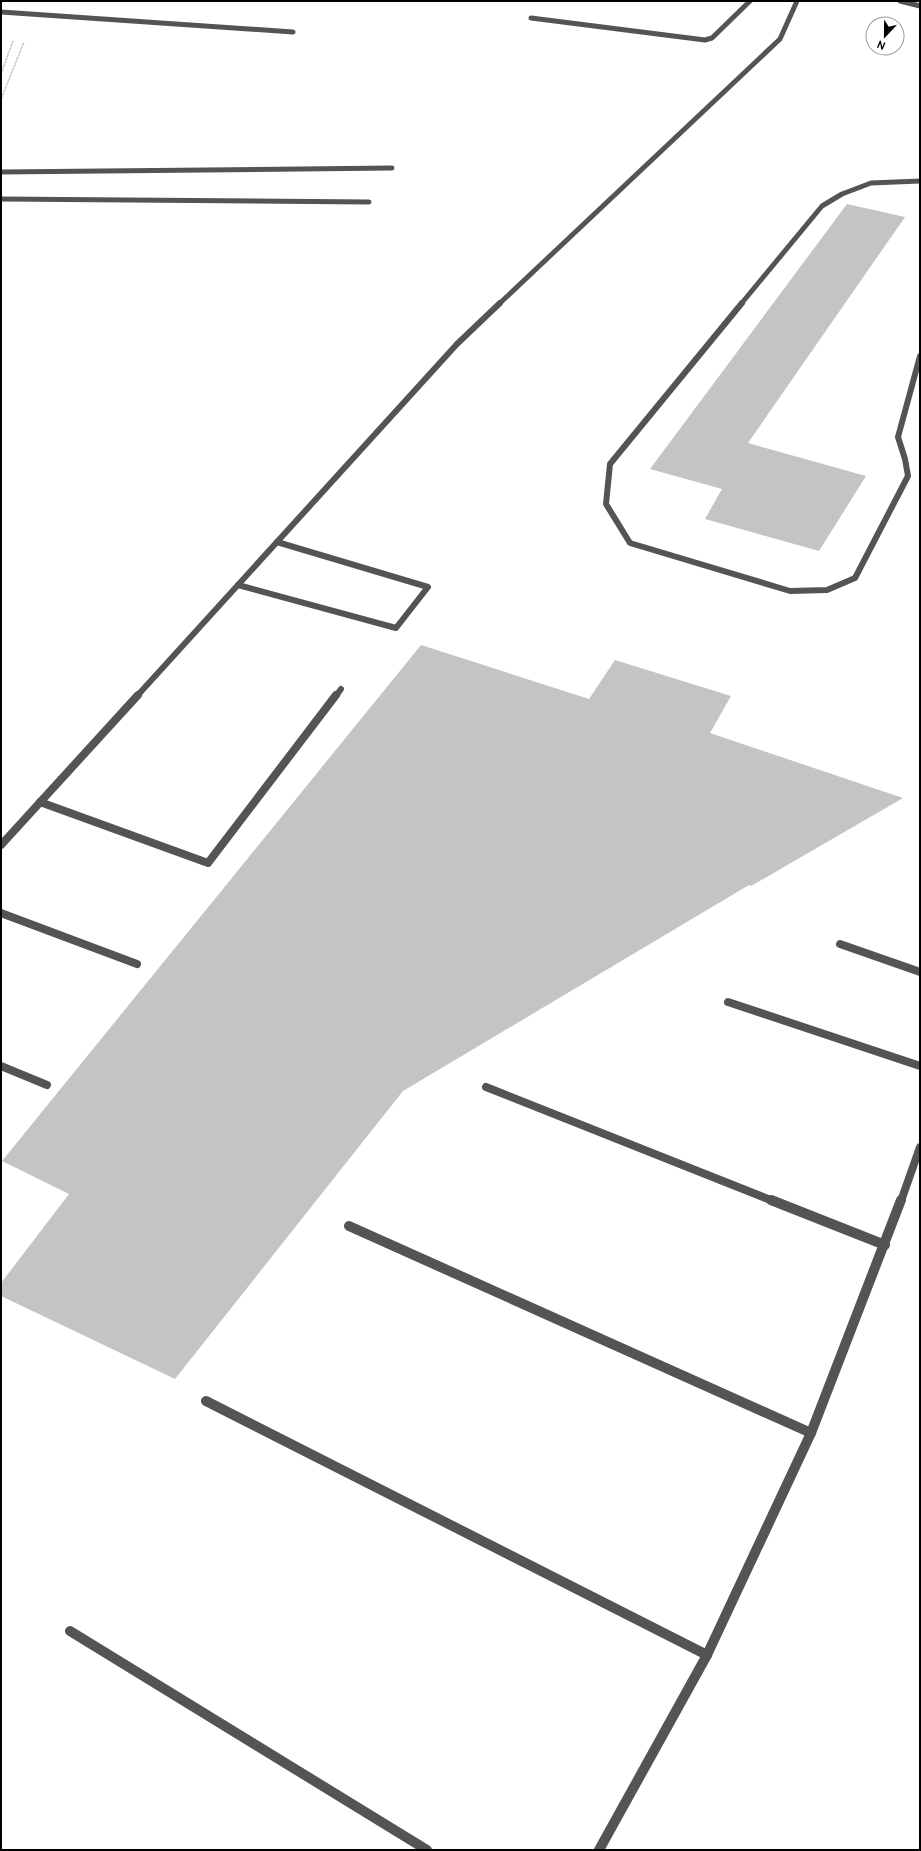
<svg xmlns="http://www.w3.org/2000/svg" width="921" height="1851" font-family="Cabin,sans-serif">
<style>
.building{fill:#c4c4c4}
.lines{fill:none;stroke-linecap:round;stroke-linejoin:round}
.path{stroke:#767676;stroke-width:1.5;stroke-dasharray:0.5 1;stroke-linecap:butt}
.lane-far3{stroke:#545454;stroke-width:5}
.lane-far2{stroke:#545454;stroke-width:6}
.lane-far1{stroke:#545454;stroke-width:8}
.lane{stroke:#545454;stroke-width:10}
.street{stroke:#545454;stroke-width:5}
</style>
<rect width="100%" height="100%" fill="#fff"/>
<!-- building -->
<g class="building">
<polygon points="847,204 905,217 748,443 866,476 819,551 705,519 722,489 650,469"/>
<polygon points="421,645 589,699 615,660 731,696 710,733 903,798 751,886 749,885 403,1091 175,1379 1,1296 1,1283 69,1194 2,1161"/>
</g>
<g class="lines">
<!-- path -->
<g class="path">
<polyline points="1,74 13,41"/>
<polyline points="1,99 24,42"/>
</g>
<!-- lane-far3 -->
<g class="lane-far3">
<polyline points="1,12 293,32"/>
<polyline points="531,18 705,40 712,38 750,1"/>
<polyline points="1,172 392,168"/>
<polyline points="1,199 369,202"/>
<polyline points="499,304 780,39 797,1"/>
<polyline points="741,304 822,206 842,194 871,183 920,181"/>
</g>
<!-- lane-far2 -->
<g class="lane-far2">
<polyline points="742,303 610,464 606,504 630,543 790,591 827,590 855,578 908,476 905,459 898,437 920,356"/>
<polyline points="238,585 396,628 428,587 277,542"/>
<polyline points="137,696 457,344 500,303"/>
<polyline points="336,696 341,689"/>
</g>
<!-- lane-far1 -->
<g class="lane-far1">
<polyline points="40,802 208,863 336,695"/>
<polyline points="1,845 138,695"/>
<polyline points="1,913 137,964"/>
<polyline points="840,944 920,972"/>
<polyline points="728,1002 920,1066"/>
<polyline points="1,1066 47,1085"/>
<polyline points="486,1087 773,1201"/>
<polyline points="901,1201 920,1147"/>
</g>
<!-- lane -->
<g class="lane">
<polyline points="771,1200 885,1245"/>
<polyline points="349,1226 811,1433"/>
<polyline points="206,1401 707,1655"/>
<polyline points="70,1631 427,1850"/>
<polyline points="599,1850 707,1655 811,1433 901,1200"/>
</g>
<!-- street -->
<polyline class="street" points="900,1 920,6"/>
</g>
<!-- border -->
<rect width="921" height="1851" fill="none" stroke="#000000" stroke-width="4"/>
<!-- north arrow -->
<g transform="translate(885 36) rotate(202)"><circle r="19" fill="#ffffff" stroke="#999999"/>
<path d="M0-3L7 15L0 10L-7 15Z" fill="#000000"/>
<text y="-6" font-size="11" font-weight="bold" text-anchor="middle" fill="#000000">N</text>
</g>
</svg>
